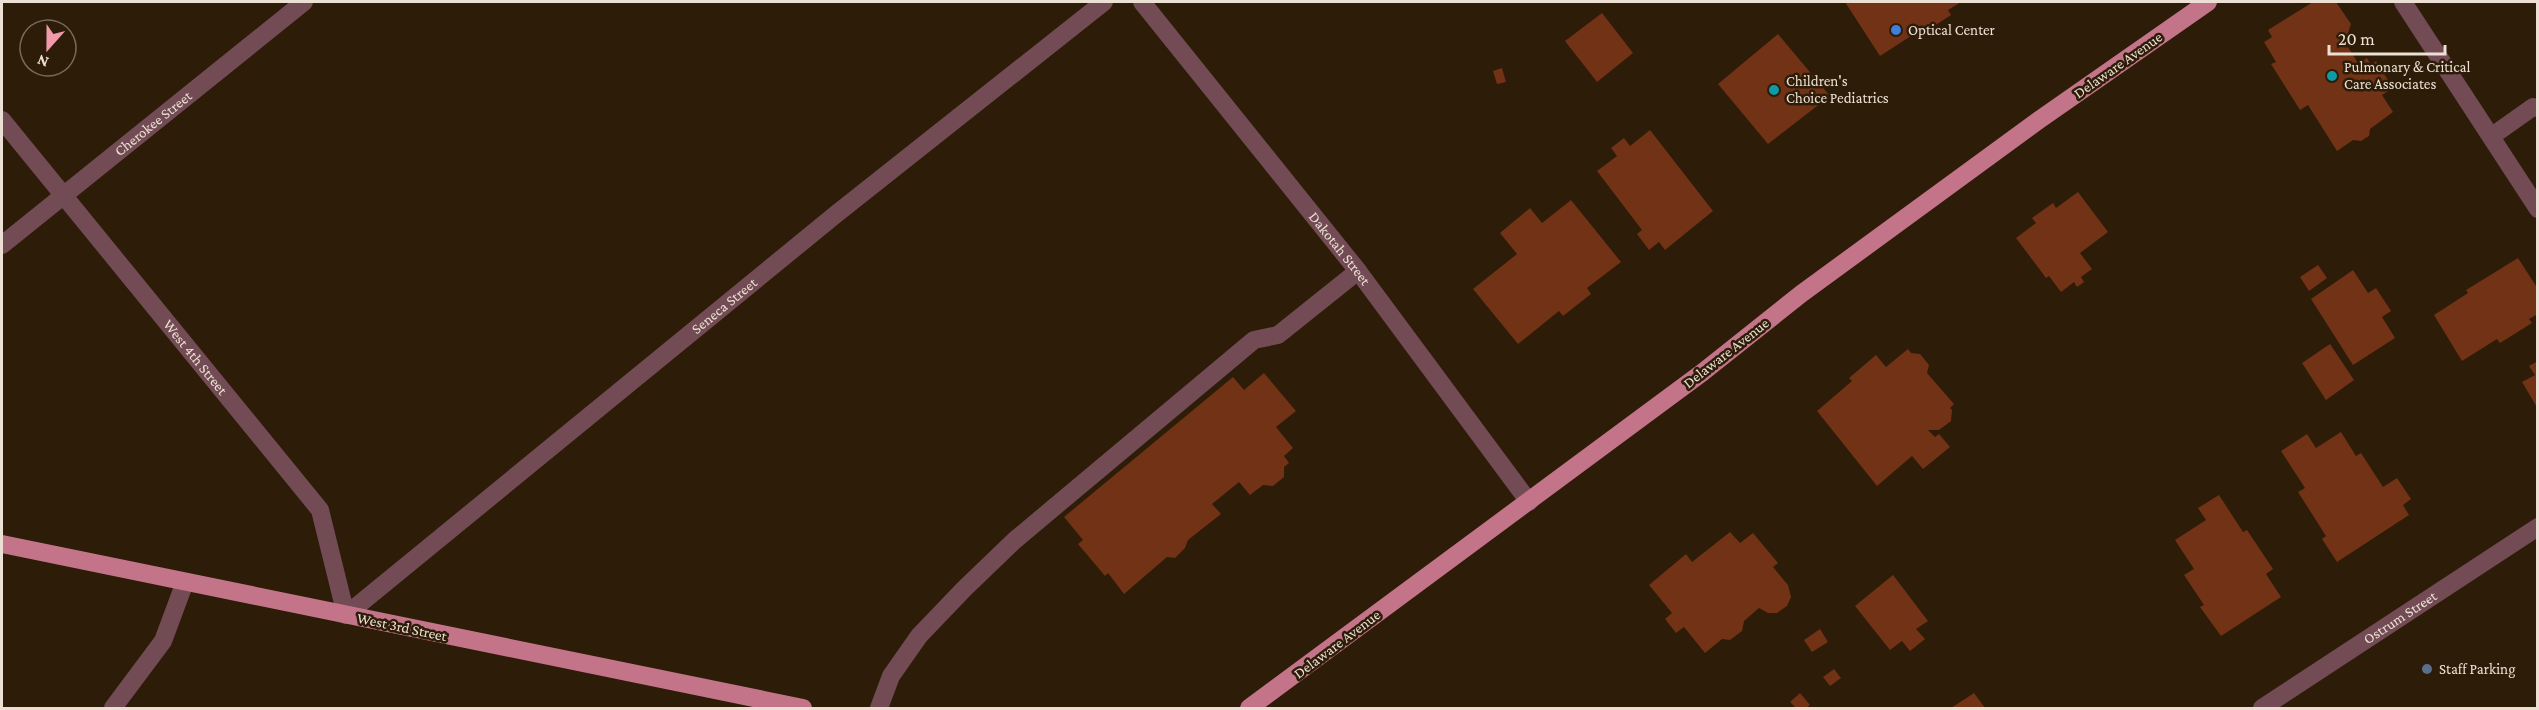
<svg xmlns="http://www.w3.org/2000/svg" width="2539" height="710" font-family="'Crimson Pro',serif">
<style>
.building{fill:#713215}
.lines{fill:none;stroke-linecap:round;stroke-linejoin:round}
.minor{stroke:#724b55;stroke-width:18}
.major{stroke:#c47489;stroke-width:18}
.shop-dot{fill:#3f7fe0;stroke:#2d1c08;stroke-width:2}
.culture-dot{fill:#0f9aa8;stroke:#2d1c08;stroke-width:2}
.service-dot{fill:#5c6f8a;stroke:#2d1c08;stroke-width:2}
.labels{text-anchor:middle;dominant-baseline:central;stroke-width:5;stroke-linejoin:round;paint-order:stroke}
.poi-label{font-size:15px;fill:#ece0d4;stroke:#2d1c08;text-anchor:start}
.street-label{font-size:15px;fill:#ece0d4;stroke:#2d1c08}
</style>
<rect width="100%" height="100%" fill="#2d1c08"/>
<!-- building -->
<g class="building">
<polygon points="1845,2 1961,2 1948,10 1951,15 1916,38 1914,34 1880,56"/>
<polygon points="2313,2 2336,2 2351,24 2347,36 2350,41 2346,44 2358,63 2367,58 2371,65 2376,61 2393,88 2382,95 2393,112 2370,129 2369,136 2361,141 2353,140 2337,151 2308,105 2300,110 2271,64 2276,62 2264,42 2272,37 2268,30"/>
<polygon points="1602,13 1633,53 1597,82 1565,41"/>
<polygon points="1778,34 1830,96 1768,144 1718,84"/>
<polygon points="1502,68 1506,82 1497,84 1493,71"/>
<polygon points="1650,130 1713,211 1665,250 1659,242 1649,250 1637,234 1642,230 1597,171 1617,156 1611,148 1624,138 1630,146"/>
<polygon points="2078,192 2108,232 2080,253 2092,269 2081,277 2084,282 2077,287 2074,282 2061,292 2049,276 2046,278 2016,238 2036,223 2032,218 2053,203 2056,208"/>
<polygon points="1571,200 1621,262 1587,288 1591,294 1563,316 1559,311 1518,344 1473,289 1517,254 1500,233 1530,208 1542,223"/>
<polygon points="2518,258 2538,289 2538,314 2529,319 2532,323 2500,343 2497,339 2462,361 2434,315 2468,293 2466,290"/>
<polygon points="2318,265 2327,278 2309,291 2300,277"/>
<polygon points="2353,270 2368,293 2376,288 2391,311 2382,317 2395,338 2353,365 2311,299"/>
<polygon points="2330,344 2354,380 2326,400 2302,363"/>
<polygon points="1908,349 1911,353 1920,354 1929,365 1927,373 1954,404 1950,408 1952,410 1951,421 1939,430 1928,430 1935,437 1939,434 1950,447 1923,469 1912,456 1877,486 1817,411 1852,381 1849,378 1876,355 1886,367"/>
<polygon points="2538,361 2538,409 2522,382 2535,375 2529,366"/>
<polygon points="1264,373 1296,411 1276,427 1293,448 1284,456 1289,463 1284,467 1284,477 1273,486 1263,485 1250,495 1239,482 1212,504 1221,514 1188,540 1185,548 1175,558 1167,557 1124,594 1108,573 1105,576 1078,544 1083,540 1064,517 1233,377 1244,390"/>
<polygon points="2341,432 2356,456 2361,453 2383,487 2397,478 2411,499 2403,505 2409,515 2337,562 2322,539 2326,536 2298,492 2305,488 2281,451 2307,434 2316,448"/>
<polygon points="2219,495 2243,532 2247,530 2273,569 2266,574 2281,597 2221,636 2200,607 2204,605 2184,575 2194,569 2175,540 2206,520 2198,508"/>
<polygon points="1730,532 1740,543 1753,533 1778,563 1773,567 1788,585 1791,597 1787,606 1777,613 1768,613 1759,608 1744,621 1742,631 1730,640 1722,639 1705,653 1684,627 1676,633 1665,619 1672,613 1649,585 1686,554 1692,562"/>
<polygon points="1893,575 1928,621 1916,629 1925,639 1910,651 1902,641 1890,650 1855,606"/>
<polygon points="1820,629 1828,642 1812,652 1804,640"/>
<polygon points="1834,669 1841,678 1830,686 1823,677"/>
<polygon points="1800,693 1810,705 1806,708 1796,708 1790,702"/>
<polygon points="1974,693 1985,708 1951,708"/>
</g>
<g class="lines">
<!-- minor -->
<g class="minor">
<path id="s1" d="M 1142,2 L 1358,271 L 1529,502"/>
<polyline points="2403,2 2538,209"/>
<path id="s2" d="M 2,120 L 320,510 L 346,615 L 835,215 L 1104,2"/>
<polyline points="2492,136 2533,107 2538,108"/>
<path id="s3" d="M 2,245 L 304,2"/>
<polyline points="113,708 163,641 185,582"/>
<polyline points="879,708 891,676 919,636 964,589 1015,540 1254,340 1278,335 1358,271"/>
<path id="s4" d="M 2262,708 L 2538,527"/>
</g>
<!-- major -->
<g class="major">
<polyline points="2,544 803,708"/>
<polyline points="1249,708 1703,372 1801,294 2039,120 2208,2"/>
</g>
</g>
<!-- markers -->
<circle class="shop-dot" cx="1896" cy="30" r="6"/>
<g class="culture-dot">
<circle cx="2332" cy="76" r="6"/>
<circle cx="1774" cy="90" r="6"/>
</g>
<circle class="service-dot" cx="2427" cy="669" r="6"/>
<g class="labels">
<!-- poi labels -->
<g class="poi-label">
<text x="1908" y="30">Optical Center</text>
<text x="2344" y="67">Pulmonary &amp; Critical<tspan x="2344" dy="17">Care Associates</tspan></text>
<text x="1786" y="81">Children's<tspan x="1786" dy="17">Choice Pediatrics</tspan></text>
<text x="2439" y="669">Staff Parking</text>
</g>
<!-- street labels -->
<g class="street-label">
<text transform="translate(2118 65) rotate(-35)">Delaware Avenue</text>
<text stroke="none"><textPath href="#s3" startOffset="194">Cherokee Street</textPath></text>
<text stroke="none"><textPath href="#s1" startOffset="316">Dakotah Street</textPath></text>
<text stroke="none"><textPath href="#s2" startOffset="1100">Seneca Street</textPath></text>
<text transform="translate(1726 353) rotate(-38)">Delaware Avenue</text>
<text stroke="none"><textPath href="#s2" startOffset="306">West 4th Street</textPath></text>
<text stroke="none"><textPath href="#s4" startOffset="165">Ostrum Street</textPath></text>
<text transform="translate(402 627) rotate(12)">West 3rd Street</text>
<text transform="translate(1337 644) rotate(-37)">Delaware Avenue</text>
</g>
</g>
<!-- border -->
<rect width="2539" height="710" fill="none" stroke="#ece0d4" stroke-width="6"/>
<!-- north arrow -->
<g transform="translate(48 48) rotate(201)"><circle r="28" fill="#2d1c08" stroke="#796a5a" stroke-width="1.5"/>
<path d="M0-4.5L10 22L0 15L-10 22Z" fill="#f29aac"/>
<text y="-9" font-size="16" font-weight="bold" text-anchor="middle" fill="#ece0d4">N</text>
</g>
<!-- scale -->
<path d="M2329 45v9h116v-9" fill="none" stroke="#ece0d4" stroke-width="3"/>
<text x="2338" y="45" font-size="18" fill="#ece0d4" stroke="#2d1c08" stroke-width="4.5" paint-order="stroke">20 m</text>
</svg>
